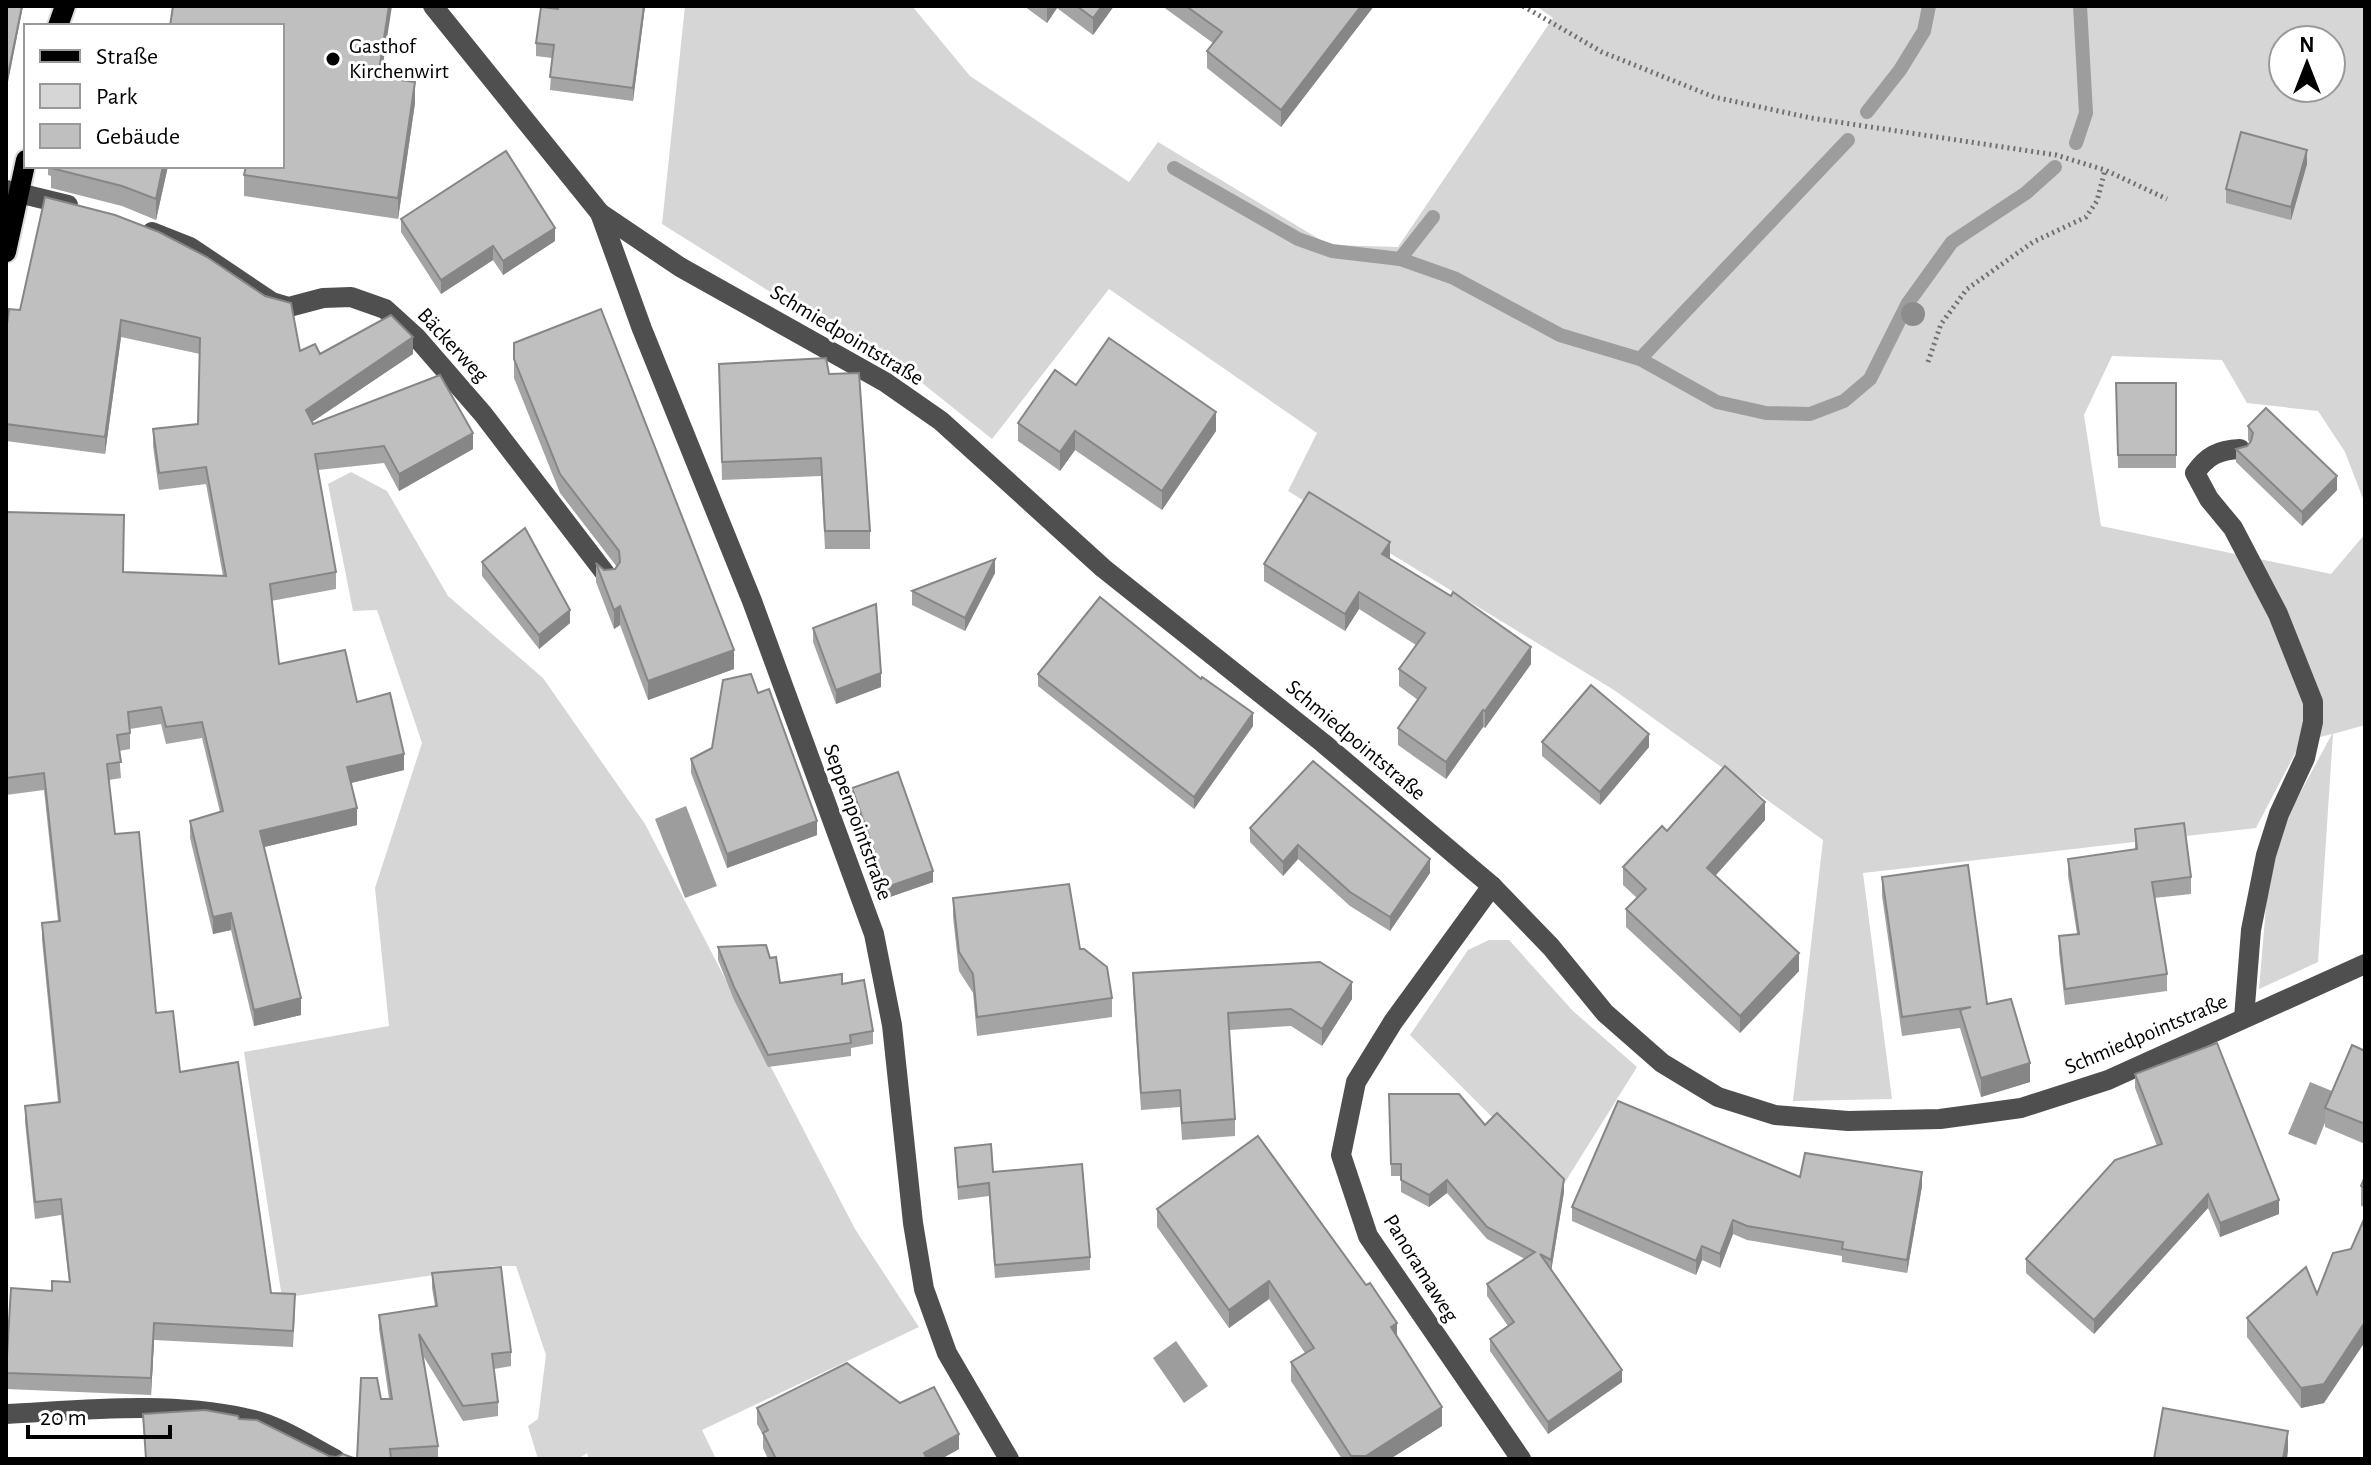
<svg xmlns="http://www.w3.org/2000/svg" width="2371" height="1465" font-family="'Alegreya Sans',sans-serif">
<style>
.green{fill:#d6d6d6;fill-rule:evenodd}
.water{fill:#9d9d9d}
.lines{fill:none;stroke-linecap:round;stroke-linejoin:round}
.stream{stroke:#9d9d9d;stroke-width:14}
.major-casing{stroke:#dbdbdb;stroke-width:24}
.path{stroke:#717171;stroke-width:5;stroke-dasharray:2 4;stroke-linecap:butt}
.minor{stroke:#4f4f4f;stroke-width:20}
.major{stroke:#000;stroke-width:20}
.tree{fill:#8c8c8c}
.wall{fill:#a4a4a4}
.shaded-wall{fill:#868686}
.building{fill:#bfbfbf;stroke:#868686;stroke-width:2}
.poi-dot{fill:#000;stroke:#fff;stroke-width:3}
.labels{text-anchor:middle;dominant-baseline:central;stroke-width:6;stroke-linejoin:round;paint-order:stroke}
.poi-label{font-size:22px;fill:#000;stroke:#fff;text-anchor:start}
.street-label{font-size:22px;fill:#000;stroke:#fff}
</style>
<rect width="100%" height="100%" fill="#fff"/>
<!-- green -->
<g class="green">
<path d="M 685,6 L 912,6 L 970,76 L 1129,182 L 1158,142 L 1329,245 L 1398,247 L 1553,18 L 1536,6 L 2365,6 L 2365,504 L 2345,452 L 2318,411 L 2247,403 L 2222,360 L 2112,356 L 2084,415 L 2101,526 L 2331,574 L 2365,534 L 2365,725 L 2333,734 L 2318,962 L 2259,989 L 2268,883 L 2285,821 L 2332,734 L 2301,742 L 2256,828 L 1863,873 L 1892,1099 L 1793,1101 L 1823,840 L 1614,690 L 1288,491 L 1317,433 L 1109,289 L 992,439 L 901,366 L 836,333 L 662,224 ZM 2283,40 L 2331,40 L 2331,88 L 2283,88 Z"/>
<polygon points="351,472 387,491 448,596 543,678 645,824 855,1229 919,1327 702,1430 716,1459 589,1459 587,1453 578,1459 538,1459 528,1426 538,1419 546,1355 516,1266 493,1266 282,1298 244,1052 389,1026 375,888 422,743 377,610 353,611 328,484"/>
<polygon points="1489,940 1509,940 1573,1011 1637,1067 1562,1187 1410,1035 1468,950"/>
</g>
<!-- water -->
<g class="water">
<polygon points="686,806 717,886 685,898 655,819"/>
<polygon points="2310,1082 2337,1093 2316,1145 2288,1134"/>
<polygon points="1176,1341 1208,1386 1184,1403 1153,1358"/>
</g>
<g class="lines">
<!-- stream -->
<g class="stream">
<polyline points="1867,112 1900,70 1924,31 1929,6"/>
<polyline points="2076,143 2086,113 2080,6"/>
<polyline points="1174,168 1298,239 1332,251 1400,259 1454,278 1560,335 1640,359 1717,402 1766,413 1810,414 1844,401 1870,379 1908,303 1952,242 2026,193 2055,167"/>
<polyline points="1400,259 1433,217"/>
<polyline points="1640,359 1848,140"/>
</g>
<defs>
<g id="major">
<polyline points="58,26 65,6"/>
<polyline points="6,252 26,160"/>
</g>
</defs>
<!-- major casing -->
<use href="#major" class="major-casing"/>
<!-- path -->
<g class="path">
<polyline points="1523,6 1602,52 1714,97 1811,118 2056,155 2105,170 2167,199"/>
<polyline points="1928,362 1941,324 1967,289 2033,242 2086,217 2097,201 2105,170"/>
</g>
<!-- minor -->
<g class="minor">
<polyline points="433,6 600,213 680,267 885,382 941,421 1103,568 1323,743 1492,886 1551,947 1605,1013 1662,1063 1718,1097 1775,1115 1848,1121 1940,1119 2021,1108 2108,1080 2365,964"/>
<polyline points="6,190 68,205"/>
<polyline points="600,213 642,329 752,601 874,934 892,1025 913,1223 924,1289 947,1353 1009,1459"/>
<polyline points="152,232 190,247 272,302 289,307 323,298 351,297 385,309 417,338 483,414 608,577"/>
<path d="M 2240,449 C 2218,450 2207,456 2195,473 L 2209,499 L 2233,528 L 2278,614 L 2313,702 L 2313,722 L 2305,758 L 2279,814 L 2266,855 L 2251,930 L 2244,1018"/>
<polyline points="1492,886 1393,1022 1356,1082 1341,1155 1368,1236 1521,1459"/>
<path d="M 6,1414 C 85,1410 168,1401 245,1418 C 277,1424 307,1444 335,1459"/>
</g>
<!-- major -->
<use href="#major" class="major"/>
</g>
<!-- trees -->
<circle class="tree" cx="1913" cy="314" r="12"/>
<!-- wall -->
<g class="wall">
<polygon points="559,6 645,6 633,101 550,90 552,58 536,56 536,43 558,9"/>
<polygon points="1024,6 1114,6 1093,35 1057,8 1047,23"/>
<polygon points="1162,6 1374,6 1281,127 1207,68 1207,51 1213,43"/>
<polygon points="381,77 415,103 398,219 244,196 244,175"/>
<polygon points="2307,164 2291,220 2226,203 2226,189"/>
<polygon points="48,166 168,166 156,220 122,206 51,188 51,176 48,175"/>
<polygon points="45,197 300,351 320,354 413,354 312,422 313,424 473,449 399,491 384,463 318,470 336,572 336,589 271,601 279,664 357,702 404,770 351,783 357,825 264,847 301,1015 254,1026 231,930 213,934 190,838 190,821 220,812 202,738 166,744 161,724 130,729 130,749 119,751 121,778 109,780 115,834 156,1013 271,1293 295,1311 293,1347 154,1340 151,1395 6,1389 6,1372 52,1291 69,1282 61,1215 35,1219 25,1122 25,1106 58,1102 42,940 42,923 58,921 44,790 6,795 6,512 124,572 223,576 206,484 159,490 153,446 153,429 198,424 200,354 121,337 105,454 6,441 6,332 20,310"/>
<polygon points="401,219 555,241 503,275 493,260 441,294 401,232"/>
<polygon points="514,343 734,669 648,700 620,625 614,629 596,582 596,563 604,570 615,569 617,567 560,493 514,378"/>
<polygon points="719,364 829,374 870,531 870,549 825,549 821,476 722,480"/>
<polygon points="2116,383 2176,383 2176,468 2118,468"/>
<polygon points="1076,385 1216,431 1162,510 1075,450 1060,471 1018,441 1018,423"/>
<polygon points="2248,426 2337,490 2302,526 2236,462 2236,449 2247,446 2250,443 2248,440"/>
<polygon points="1390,559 1531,664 1485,728 1483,727 1446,779 1398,745 1398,728 1418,700 1399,686 1399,669 1416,645 1359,609 1345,631 1264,581 1264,564"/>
<polygon points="482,562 570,623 539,649 482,576"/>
<polygon points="995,573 965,631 912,605 912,591"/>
<polygon points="813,628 881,687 836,704 813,642"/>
<polygon points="1038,674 1253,726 1194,809 1038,686"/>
<polygon points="758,693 817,835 727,868 691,773 691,759 712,748"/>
<polygon points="1542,742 1649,747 1600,805 1542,756"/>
<polygon points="852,788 933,882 887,898 852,800"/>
<polygon points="1765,820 1715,876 1799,971 1740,1033 1626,927 1626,909 1637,898 1623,885 1623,867 1667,831"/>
<polygon points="1250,828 1430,873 1390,931 1350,906 1298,859 1283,876 1250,842"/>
<polygon points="2135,829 2191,877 2191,894 2154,898 2167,974 2167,991 2065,1005 2059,952 2059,936 2077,934 2068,876 2068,859 2135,849"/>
<polygon points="1882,877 1987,1004 2030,1082 1981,1097 1960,1028 1902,1036 1882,896"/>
<polygon points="953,898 1080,949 1112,998 1112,1017 977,1036 973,993 959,971 953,917"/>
<polygon points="718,947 770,958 780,983 842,984 873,1031 873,1044 851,1048 851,1056 768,1067 734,1000 718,960"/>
<polygon points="1133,973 1352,999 1322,1046 1291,1026 1229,1030 1235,1119 1235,1136 1182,1140 1180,1107 1141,1110 1133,990"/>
<polygon points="2365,1051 2365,1144 2325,1127 2325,1108"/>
<polygon points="2135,1074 2279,1214 2220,1237 2208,1208 2094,1334 2026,1273 2026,1259 2157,1146 2135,1088"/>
<polygon points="1389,1094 1485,1125 1564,1192 1551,1270 1622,1382 1548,1434 1490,1351 1490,1339 1508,1326 1487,1296 1487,1284 1525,1259 1487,1239 1447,1193 1429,1207 1401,1192 1401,1176 1391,1176"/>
<polygon points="955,1148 993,1172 1090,1257 1090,1270 995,1278 989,1196 958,1200"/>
<polygon points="2365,1176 2365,1207 2361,1206 2361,1186"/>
<polygon points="1800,1177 1922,1186 1907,1273 1842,1262 1842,1256 1747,1240 1733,1234 1720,1268 1702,1260 1696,1275 1572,1221 1572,1207"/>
<polygon points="1157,1209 1397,1336 1442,1426 1390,1459 1342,1459 1291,1381 1291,1362 1305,1353 1269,1299 1229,1328 1157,1227"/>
<polygon points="2351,1249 2324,1403 2301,1408 2247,1337 2247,1318 2317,1294"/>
<polygon points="432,1273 511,1352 511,1366 494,1369 498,1402 498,1416 463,1421 422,1354 438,1446 438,1459 357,1459 381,1399 389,1399 379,1329 379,1315 435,1306 432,1288"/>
<polygon points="757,1408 959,1449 941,1459 768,1459 763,1448 763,1435 757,1424"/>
</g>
<!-- shaded-wall -->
<g class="shaded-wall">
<polygon points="22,6 23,6 8,82 8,75"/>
<polygon points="389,6 392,6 378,97 378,77"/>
<polygon points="644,6 645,6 633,101 633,88"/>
<polygon points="1047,6 1057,6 1057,8 1047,23"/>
<polygon points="1102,6 1114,6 1093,35 1093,18"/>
<polygon points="1361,6 1374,6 1281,127 1281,110"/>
<polygon points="415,82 415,103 398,219 398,198"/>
<polygon points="2307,150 2307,164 2291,220 2291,207"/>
<polygon points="163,166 168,166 156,220 156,199"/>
<polygon points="555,228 555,241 503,275 503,261"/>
<polygon points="493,246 493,260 441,294 441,280"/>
<polygon points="121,320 121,337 105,454 105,437"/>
<polygon points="413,337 413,354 306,426 306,410"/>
<polygon points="1216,412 1216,431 1162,510 1162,491"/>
<polygon points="1075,431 1075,450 1060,471 1060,452"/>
<polygon points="473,433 473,449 399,491 399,474"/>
<polygon points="2337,476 2337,490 2302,526 2302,512"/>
<polygon points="1390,542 1390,559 1382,554"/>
<polygon points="995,559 995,573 965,631 965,618"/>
<polygon points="1359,592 1359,609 1345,631 1345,614"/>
<polygon points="620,606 620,625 614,629 614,610"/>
<polygon points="570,610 570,623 539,649 539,635"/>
<polygon points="1531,647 1531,664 1485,728 1485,711"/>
<polygon points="734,650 734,669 648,700 648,681"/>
<polygon points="881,673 881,687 836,704 836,690"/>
<polygon points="1483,710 1483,727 1446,779 1446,762"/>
<polygon points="1253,713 1253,726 1194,809 1194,797"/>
<polygon points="1649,734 1649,747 1600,805 1600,792"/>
<polygon points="404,754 404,770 347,784 347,767"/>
<polygon points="1765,802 1765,820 1707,885 1707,868"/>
<polygon points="357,808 357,825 260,848 260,831"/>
<polygon points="817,821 817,835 727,868 727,854"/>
<polygon points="1298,845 1298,859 1283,876 1283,862"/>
<polygon points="1430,859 1430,873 1390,931 1390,917"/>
<polygon points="933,871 933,882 887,898 887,887"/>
<polygon points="231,913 231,930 213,934 213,917"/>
<polygon points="1799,953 1799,971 1740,1033 1740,1016"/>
<polygon points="1352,982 1352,999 1322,1046 1322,1029"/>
<polygon points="301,998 301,1015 254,1026 254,1010"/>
<polygon points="2030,1063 2030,1082 1981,1097 1981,1078"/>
<polygon points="1922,1172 1922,1186 1907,1273 1907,1260"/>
<polygon points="1564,1179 1564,1192 1551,1272 1551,1260"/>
<polygon points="1447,1180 1447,1193 1429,1207 1429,1195"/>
<polygon points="2208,1194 2208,1208 2094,1334 2094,1320"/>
<polygon points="2279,1200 2279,1214 2220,1237 2220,1223"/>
<polygon points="1733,1220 1733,1234 1720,1268 1720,1254"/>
<polygon points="1702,1246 1702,1260 1696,1275 1696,1261"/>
<polygon points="1269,1281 1269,1299 1229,1328 1229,1310"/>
<polygon points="2365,1322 2365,1342 2324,1403 2301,1408 2301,1388"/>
<polygon points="154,1323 154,1340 151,1395 151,1378"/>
<polygon points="1397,1323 1397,1342 1391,1327"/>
<polygon points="1622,1370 1622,1382 1548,1434 1548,1422"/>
<polygon points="1442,1407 1442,1426 1390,1459 1366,1459 1366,1456"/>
<polygon points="2288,1431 2288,1451 2287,1459 2283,1459"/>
<polygon points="959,1434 959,1449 941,1459 924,1459 924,1453"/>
</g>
<!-- building -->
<g class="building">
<polygon points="6,6 22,6 8,75 6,75"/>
<polygon points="173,6 389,6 378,77 415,82 398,198 244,175 246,166 282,166 282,26 170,26"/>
<polygon points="559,6 644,6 633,88 550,77 554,45 536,43 541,7 558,9"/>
<polygon points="1077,6 1102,6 1093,18"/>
<polygon points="1186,6 1361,6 1281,110 1207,51 1222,32"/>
<polygon points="2241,132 2307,150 2291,207 2226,189"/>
<polygon points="506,151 555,228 503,261 493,246 441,280 401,219"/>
<polygon points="51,166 163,166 156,199 122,186 51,168"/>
<polygon points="45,197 115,215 159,232 207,257 265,296 291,303 300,351 315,344 320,354 391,315 413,337 306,410 313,424 440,375 473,433 399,474 384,446 315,454 336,572 270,584 279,664 345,650 357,702 390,693 404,754 347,767 357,808 260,831 301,998 254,1010 231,913 213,917 190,821 223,811 202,722 166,727 161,707 128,712 130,733 117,735 121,762 107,764 115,834 139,832 156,1013 173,1011 180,1072 238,1062 271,1293 295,1294 293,1331 154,1323 151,1378 6,1373 11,1288 52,1291 52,1281 70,1282 61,1199 35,1202 25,1106 60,1102 42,923 60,921 44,773 6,778 6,512 124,515 123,572 226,576 206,467 159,473 153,429 198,424 200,338 121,320 105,437 6,424 6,332 9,309 20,310"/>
<polygon points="601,309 734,650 648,681 620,606 614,610 596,563 604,570 615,569 620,562 619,551 560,474 514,359 514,343"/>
<polygon points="1109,338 1216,412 1162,491 1075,431 1060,452 1018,423 1055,370 1076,385"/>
<polygon points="826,358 829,374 859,373 870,531 825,531 821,458 722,462 719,364"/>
<polygon points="2116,383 2176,383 2176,455 2118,455"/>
<polygon points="2266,408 2337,476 2302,512 2236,449 2247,446 2251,441 2253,433 2248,426"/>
<polygon points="1309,492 1390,542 1382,554 1451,596 1453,592 1531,647 1485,711 1483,710 1446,762 1398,728 1426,688 1399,669 1425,633 1359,592 1345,614 1264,564"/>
<polygon points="525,528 570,610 539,635 482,562"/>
<polygon points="995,559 965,618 912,591"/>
<polygon points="1100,597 1201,679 1202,677 1253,713 1194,797 1038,674"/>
<polygon points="876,604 881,673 836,690 813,628"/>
<polygon points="751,674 758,693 769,689 817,821 727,854 691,759 712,748 723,680"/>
<polygon points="1591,685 1649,734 1600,792 1542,742"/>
<polygon points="1313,761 1430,859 1390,917 1350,892 1298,845 1283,862 1250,828"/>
<polygon points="1725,766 1765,802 1707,868 1799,953 1740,1016 1626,909 1646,889 1623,867 1662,826 1667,831"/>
<polygon points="898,772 933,871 887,887 852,788"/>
<polygon points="2184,823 2191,877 2152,882 2167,974 2065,989 2059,936 2079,934 2068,859 2137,849 2135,829"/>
<polygon points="1968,865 1987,1004 2011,999 2030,1063 1981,1078 1960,1010 1971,1007 1902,1017 1882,877"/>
<polygon points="1069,884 1080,949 1084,949 1107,967 1112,998 977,1017 973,974 959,952 953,898"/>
<polygon points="766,945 770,958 776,957 780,983 842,974 842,984 864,980 873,1031 850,1035 851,1043 768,1055 734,987 718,947"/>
<polygon points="1320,962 1352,982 1322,1029 1291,1009 1228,1013 1235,1119 1182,1123 1180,1090 1141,1093 1133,973"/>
<polygon points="2217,1043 2279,1200 2220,1223 2208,1194 2094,1320 2026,1259 2115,1160 2162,1144 2135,1074"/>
<polygon points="2352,1045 2365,1051 2365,1124 2325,1108"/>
<polygon points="1389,1094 1459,1094 1485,1125 1497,1113 1564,1179 1551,1260 1540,1254 1622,1370 1548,1422 1490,1339 1514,1322 1487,1284 1535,1252 1487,1227 1447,1180 1429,1195 1401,1180 1401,1164 1391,1164"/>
<polygon points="1618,1101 1800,1177 1805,1153 1922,1172 1907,1260 1842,1249 1843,1242 1747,1226 1733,1220 1720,1254 1702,1246 1696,1261 1572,1207"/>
<polygon points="1258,1136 1366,1285 1370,1283 1397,1323 1391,1327 1442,1407 1366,1456 1351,1456 1291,1362 1314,1348 1269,1281 1229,1310 1157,1209"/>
<polygon points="991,1144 993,1172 1082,1164 1090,1257 995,1265 989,1183 958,1187 955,1148"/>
<polygon points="2365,1176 2365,1188 2361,1186"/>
<polygon points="2365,1217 2365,1322 2324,1384 2301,1388 2247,1318 2306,1267 2317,1294 2333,1253 2351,1249"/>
<polygon points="501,1267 511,1352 492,1354 498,1402 463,1406 419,1334 438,1446 390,1449 391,1459 357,1459 361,1378 377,1378 381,1399 392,1399 379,1315 437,1306 432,1273"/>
<polygon points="847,1363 900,1403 934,1387 959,1434 924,1453 927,1459 776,1459 763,1433 768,1430 757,1408"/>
<polygon points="2163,1408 2288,1431 2283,1459 2154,1459"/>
<polygon points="205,1410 238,1416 239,1419 257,1420 329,1456 336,1457 343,1454 356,1459 146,1459 143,1414"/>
</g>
<!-- markers -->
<circle class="poi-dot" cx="333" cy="59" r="8"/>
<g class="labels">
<!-- poi labels -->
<g class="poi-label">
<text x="349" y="46">Gasthof<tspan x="349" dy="25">Kirchenwirt</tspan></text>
</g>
<!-- street labels -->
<g class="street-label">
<text transform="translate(847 335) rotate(31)">Schmiedpointstraße</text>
<text transform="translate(453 345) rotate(47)">Bäckerweg</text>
<text transform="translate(1356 740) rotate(40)">Schmiedpointstraße</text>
<text transform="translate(858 822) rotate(70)">Seppenpointstraße</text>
<text transform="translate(2146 1034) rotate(-23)">Schmiedpointstraße</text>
<text transform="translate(1421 1268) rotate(58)">Panoramaweg</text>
</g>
</g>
<!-- border -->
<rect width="2371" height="1465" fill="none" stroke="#000000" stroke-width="16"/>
<!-- legend -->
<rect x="24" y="24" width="260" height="144" fill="#ffffff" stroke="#999999" stroke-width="2"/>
<rect x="40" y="50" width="40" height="12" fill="#000000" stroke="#999999" stroke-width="2"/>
<text x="96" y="64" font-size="24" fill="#000000">Straße</text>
<rect x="40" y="84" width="40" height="24" fill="#d6d6d6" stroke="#999999" stroke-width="2"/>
<text x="96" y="104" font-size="24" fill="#000000">Park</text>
<rect x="40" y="124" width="40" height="24" fill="#bfbfbf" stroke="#999999" stroke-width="2"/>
<text x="96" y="144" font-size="24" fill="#000000">Gebäude</text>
<!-- north arrow -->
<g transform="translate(2307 64)"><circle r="38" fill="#ffffff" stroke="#999999" stroke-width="2"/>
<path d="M0-6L14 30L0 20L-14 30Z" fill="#000000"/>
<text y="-12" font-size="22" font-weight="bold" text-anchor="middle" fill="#000000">N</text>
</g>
<!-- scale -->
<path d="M28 1425v12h142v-12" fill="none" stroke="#000000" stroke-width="4"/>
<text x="40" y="1425" font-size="24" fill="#000000" stroke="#ffffff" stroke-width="6" paint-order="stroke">20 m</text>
</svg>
